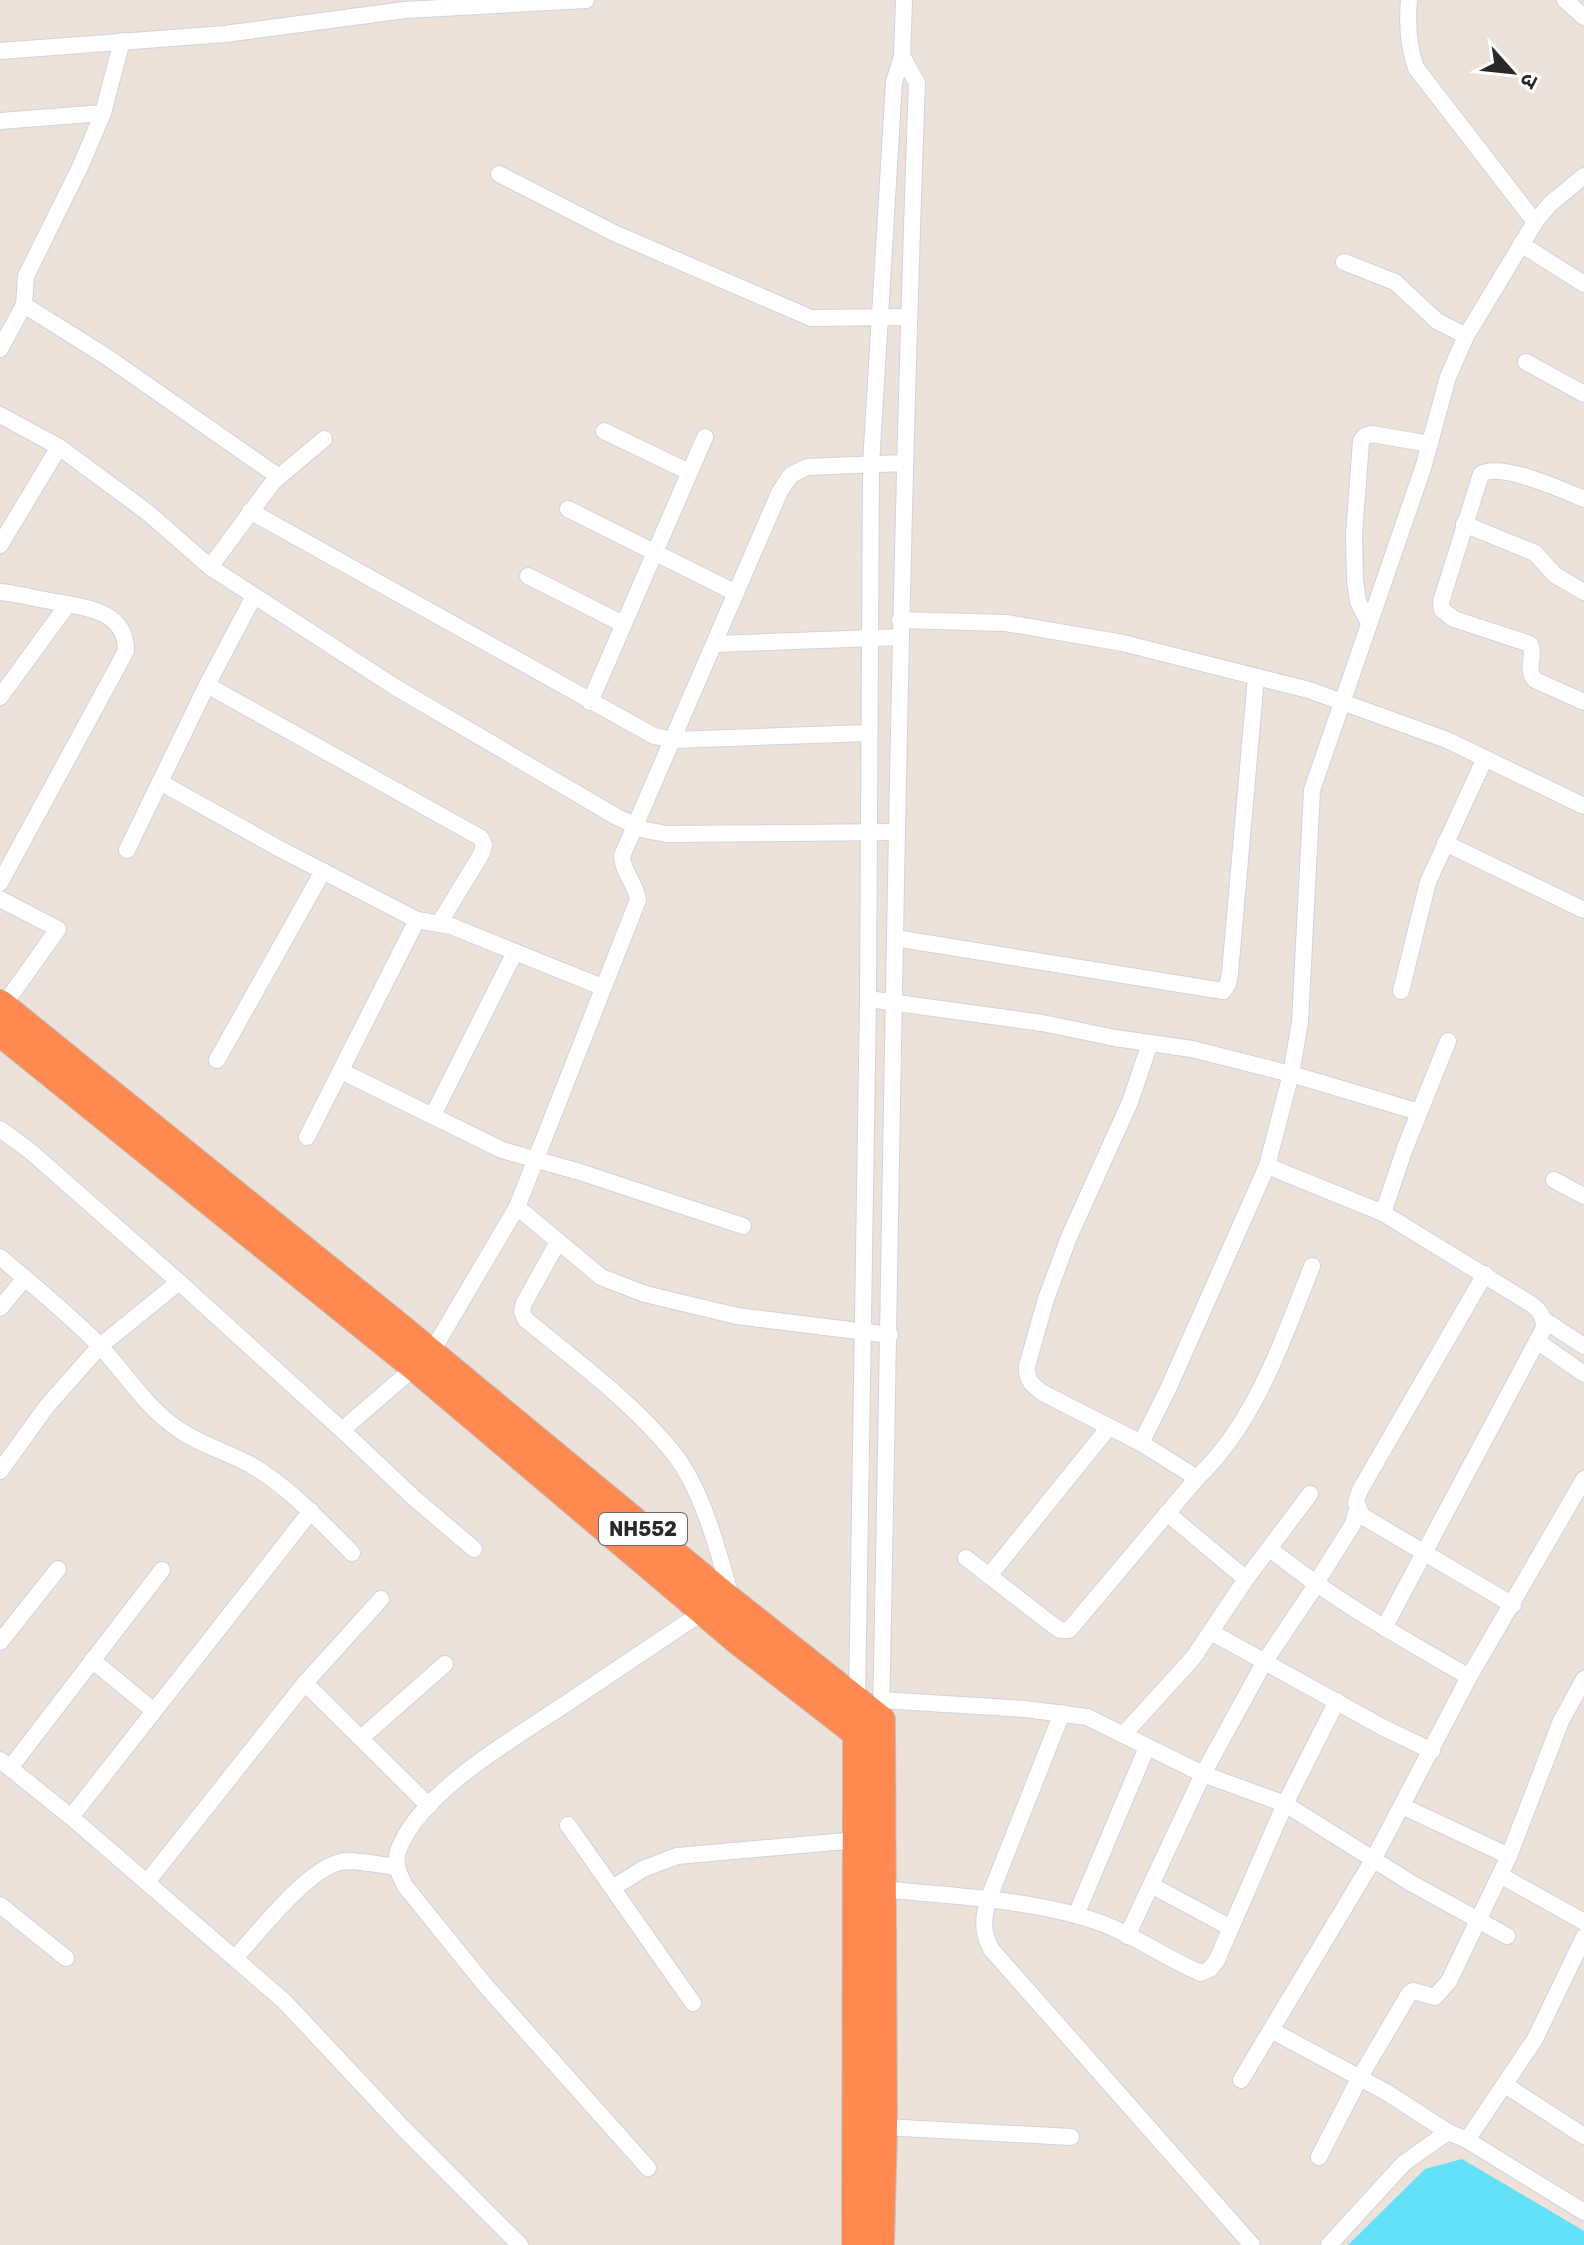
<svg xmlns="http://www.w3.org/2000/svg" width="1584" height="2245" font-family="Rubik,'Noto Sans Devanagari',sans-serif">
<style>
.water{fill:#62e1f8}
.lines{fill:none;stroke-linecap:round;stroke-linejoin:round}
.street-casing{stroke:#ced4e3;stroke-width:18}
.highway-casing{stroke:#c3c3c3;stroke-width:30}
.street{stroke:#fff;stroke-width:16}
.highway{stroke:#ff8a51;stroke-width:28}
.labels{text-anchor:middle;dominant-baseline:central;stroke-width:6;stroke-linejoin:round;paint-order:stroke}
.shield{fill:#fff;stroke:#696969;stroke-width:2}
.shield-label{font-size:20px;font-weight:bold;fill:#292929}
</style>
<rect width="100%" height="100%" fill="#ece2d9"/>
<!-- water -->
<polygon class="water" points="1462,2159 1584,2231 1584,2245 1348,2245 1425,2169"/>
<g class="lines">
<defs>
<g id="street">
<path d="M 1409,0 C 1407,23 1408,46 1416,68 L 1535,222"/>
<polyline points="1565,0 1584,17"/>
<polyline points="122,41 103,113 81,165 26,276 24,305 107,357 279,477"/>
<polyline points="0,51 225,34 405,10 586,0"/>
<polyline points="0,121 103,113"/>
<polyline points="499,174 614,233 811,318 908,317"/>
<polyline points="1521,244 1584,284"/>
<polyline points="1344,262 1395,282 1437,321 1466,336"/>
<polyline points="0,349 24,305"/>
<polyline points="1526,362 1584,394"/>
<polyline points="0,415 59,447 0,545"/>
<polyline points="604,431 689,472"/>
<polyline points="59,447 147,512 210,567 273,482 324,439"/>
<path d="M 1584,499 C 1563,490 1501,462 1481,474 L 1441,602 L 1442,610 L 1454,619 L 1530,644 C 1536,656 1525,669 1535,680 L 1584,702"/>
<polyline points="568,509 736,593"/>
<polyline points="250,511 654,736 674,740 868,733"/>
<polyline points="1464,524 1535,553 1555,575 1584,592"/>
<polyline points="210,567 395,687 617,817 645,830 667,834 897,832"/>
<polyline points="528,576 623,624"/>
<path d="M 0,592 C 20,594 37,599 56,602 C 86,608 126,610 126,651 L 0,883"/>
<polyline points="900,620 1006,623 1123,643 1309,690 1447,740 1584,806"/>
<polyline points="1368,621 1358,602 1355,580 1354,535 1361,441 1365,436 1372,434 1430,444"/>
<polyline points="715,644 901,637"/>
<polyline points="207,685 481,838 484,845 482,853 440,922"/>
<polyline points="0,697 68,604"/>
<polyline points="590,702 705,437"/>
<polyline points="160,782 278,848 417,920 451,926 602,987"/>
<polyline points="1445,843 1584,910"/>
<polyline points="127,850 207,685 254,596"/>
<polyline points="0,899 58,929 3,1006"/>
<polyline points="895,938 1223,991 1228,984 1230,973 1256,677"/>
<polyline points="1401,991 1428,882 1485,758"/>
<polyline points="868,999 1042,1023 1115,1038 1192,1049 1291,1074 1419,1112"/>
<polyline points="217,1060 323,871"/>
<polyline points="341,1071 502,1150 580,1172 743,1226"/>
<polyline points="433,1115 515,952"/>
<polyline points="0,1129 30,1151 179,1282 342,1430 415,1367"/>
<polyline points="307,1137 417,920"/>
<path d="M 1267,1166 L 1383,1213 L 1531,1304 C 1540,1311 1544,1316 1544,1328 L 1384,1628"/>
<polyline points="1554,1180 1584,1196"/>
<polyline points="517,1207 601,1277 645,1294 737,1316 890,1335"/>
<polyline points="1383,1213 1405,1148 1448,1041"/>
<path d="M 558,1242 L 524,1303 L 522,1311 L 525,1319 C 576,1361 634,1403 675,1455 C 703,1492 719,1553 731,1597"/>
<path d="M 0,1257 C 34,1286 69,1314 100,1346 C 125,1373 145,1406 175,1427 C 198,1444 225,1451 251,1465 C 289,1487 321,1522 352,1553"/>
<path d="M 1312,1266 C 1283,1340 1255,1423 1197,1478 L 1141,1443 L 1169,1387 L 1267,1166 L 1291,1074 L 1300,1022 L 1312,790 L 1423,468 L 1448,377 L 1466,336 L 1535,222 L 1550,204 L 1584,176"/>
<polyline points="1485,1274 1360,1490 1356,1502 1362,1516 1513,1605"/>
<polyline points="0,1308 25,1278"/>
<polyline points="1544,1320 1584,1346"/>
<polyline points="1537,1341 1584,1374"/>
<path d="M 431,1353 L 517,1207 L 638,900 C 636,883 623,874 622,856 L 780,491 L 791,475 L 807,467 L 904,463"/>
<polyline points="342,1430 414,1498 474,1549"/>
<path d="M 1141,1443 L 1043,1393 C 1032,1385 1026,1380 1027,1366 L 1046,1299 L 1069,1237 L 1130,1102 L 1150,1043"/>
<polyline points="0,1471 47,1406 100,1346 179,1282"/>
<polyline points="1167,1513 1246,1579"/>
<path d="M 1270,1549 C 1332,1599 1400,1637 1469,1677"/>
<polyline points="966,1558 1050,1623 1060,1630 1069,1630 1197,1478"/>
<polyline points="989,1576 1109,1427"/>
<polyline points="1312,1583 1316,1583 1353,1524 1357,1509"/>
<polyline points="1211,1632 1382,1727 1432,1751"/>
<polyline points="0,1642 58,1569"/>
<polyline points="92,1660 154,1711"/>
<polyline points="305,1683 429,1806"/>
<polyline points="881,1700 1025,1709 1087,1717 1203,1774 1285,1804 1411,1883 1507,1936"/>
<polyline points="857,1701 868,999 871,465 894,82 902,56 904,0"/>
<path d="M 1062,1713 L 988,1900 C 983,1920 982,1931 991,1949 L 1252,2245"/>
<path d="M 881,1720 C 892,1174 897,628 917,83 L 902,56"/>
<polyline points="1123,1735 1193,1658 1246,1579 1310,1494"/>
<polyline points="361,1738 445,1664"/>
<polyline points="0,1760 71,1817 284,2001 403,2128 520,2245"/>
<polyline points="10,1768 162,1570"/>
<polyline points="1402,1806 1509,1856"/>
<polyline points="71,1817 311,1511"/>
<polyline points="568,1825 693,2003"/>
<polyline points="1500,1875 1584,1922"/>
<polyline points="147,1882 305,1683 381,1599"/>
<polyline points="1151,1885 1231,1928"/>
<polyline points="614,1887 643,1869 677,1856 857,1840"/>
<path d="M 880,1889 C 950,1896 1035,1899 1101,1923 C 1136,1936 1167,1959 1201,1973 L 1210,1969 L 1217,1960 L 1285,1804 L 1337,1701"/>
<polyline points="0,1905 66,1958"/>
<polyline points="1076,1915 1147,1747"/>
<polyline points="1127,1936 1203,1774 1265,1661 1316,1585"/>
<path d="M 236,1957 C 259,1932 312,1862 347,1861 C 363,1861 380,1865 396,1867"/>
<polyline points="1271,2030 1386,2092 1448,2132"/>
<polyline points="1241,2080 1373,1860 1469,1677 1584,1479"/>
<polyline points="1505,2085 1584,2136"/>
<polyline points="883,2127 1071,2137"/>
<polyline points="1467,2140 1535,2039 1584,1937"/>
<polyline points="1319,2157 1360,2077 1409,1994 1413,1991 1435,1997 1449,1981 1509,1856 1561,1721 1584,1679"/>
<path d="M 648,2168 L 485,1985 L 405,1886 C 399,1874 394,1864 398,1851 C 420,1791 515,1738 567,1703 C 612,1673 658,1642 704,1611"/>
<polyline points="1329,2245 1404,2163 1448,2132 1467,2140 1584,2212"/>
</g>
<g id="highway">
<polyline points="0,1004 404,1331 732,1602 881,1720 883,2127 880,2245"/>
<polyline points="0,1032 415,1367 741,1643 880,1751"/>
<polyline points="856,2245 857,1722"/>
</g>
</defs>
<!-- street casing -->
<use href="#street" class="street-casing"/>
<!-- highway casing -->
<use href="#highway" class="highway-casing"/>
<!-- street -->
<use href="#street" class="street"/>
<!-- highway -->
<use href="#highway" class="highway"/>
</g>
<g class="labels">
<!-- shield labels -->
<rect class="shield" x="599" y="1513" width="88" height="32" rx="6"/>
<g class="shield-label">
<text x="643" y="1529">NH552</text>
</g>
</g>
<!-- north arrow -->
<g transform="translate(1512 72) rotate(117)" stroke="#ffffff" stroke-width="6" paint-order="stroke">
<path d="M0-6L14 30L0 20L-14 30Z" fill="#292929"/>
<text y="-12" font-size="22" font-weight="bold" text-anchor="middle" fill="#292929">उ</text>
</g>
</svg>
